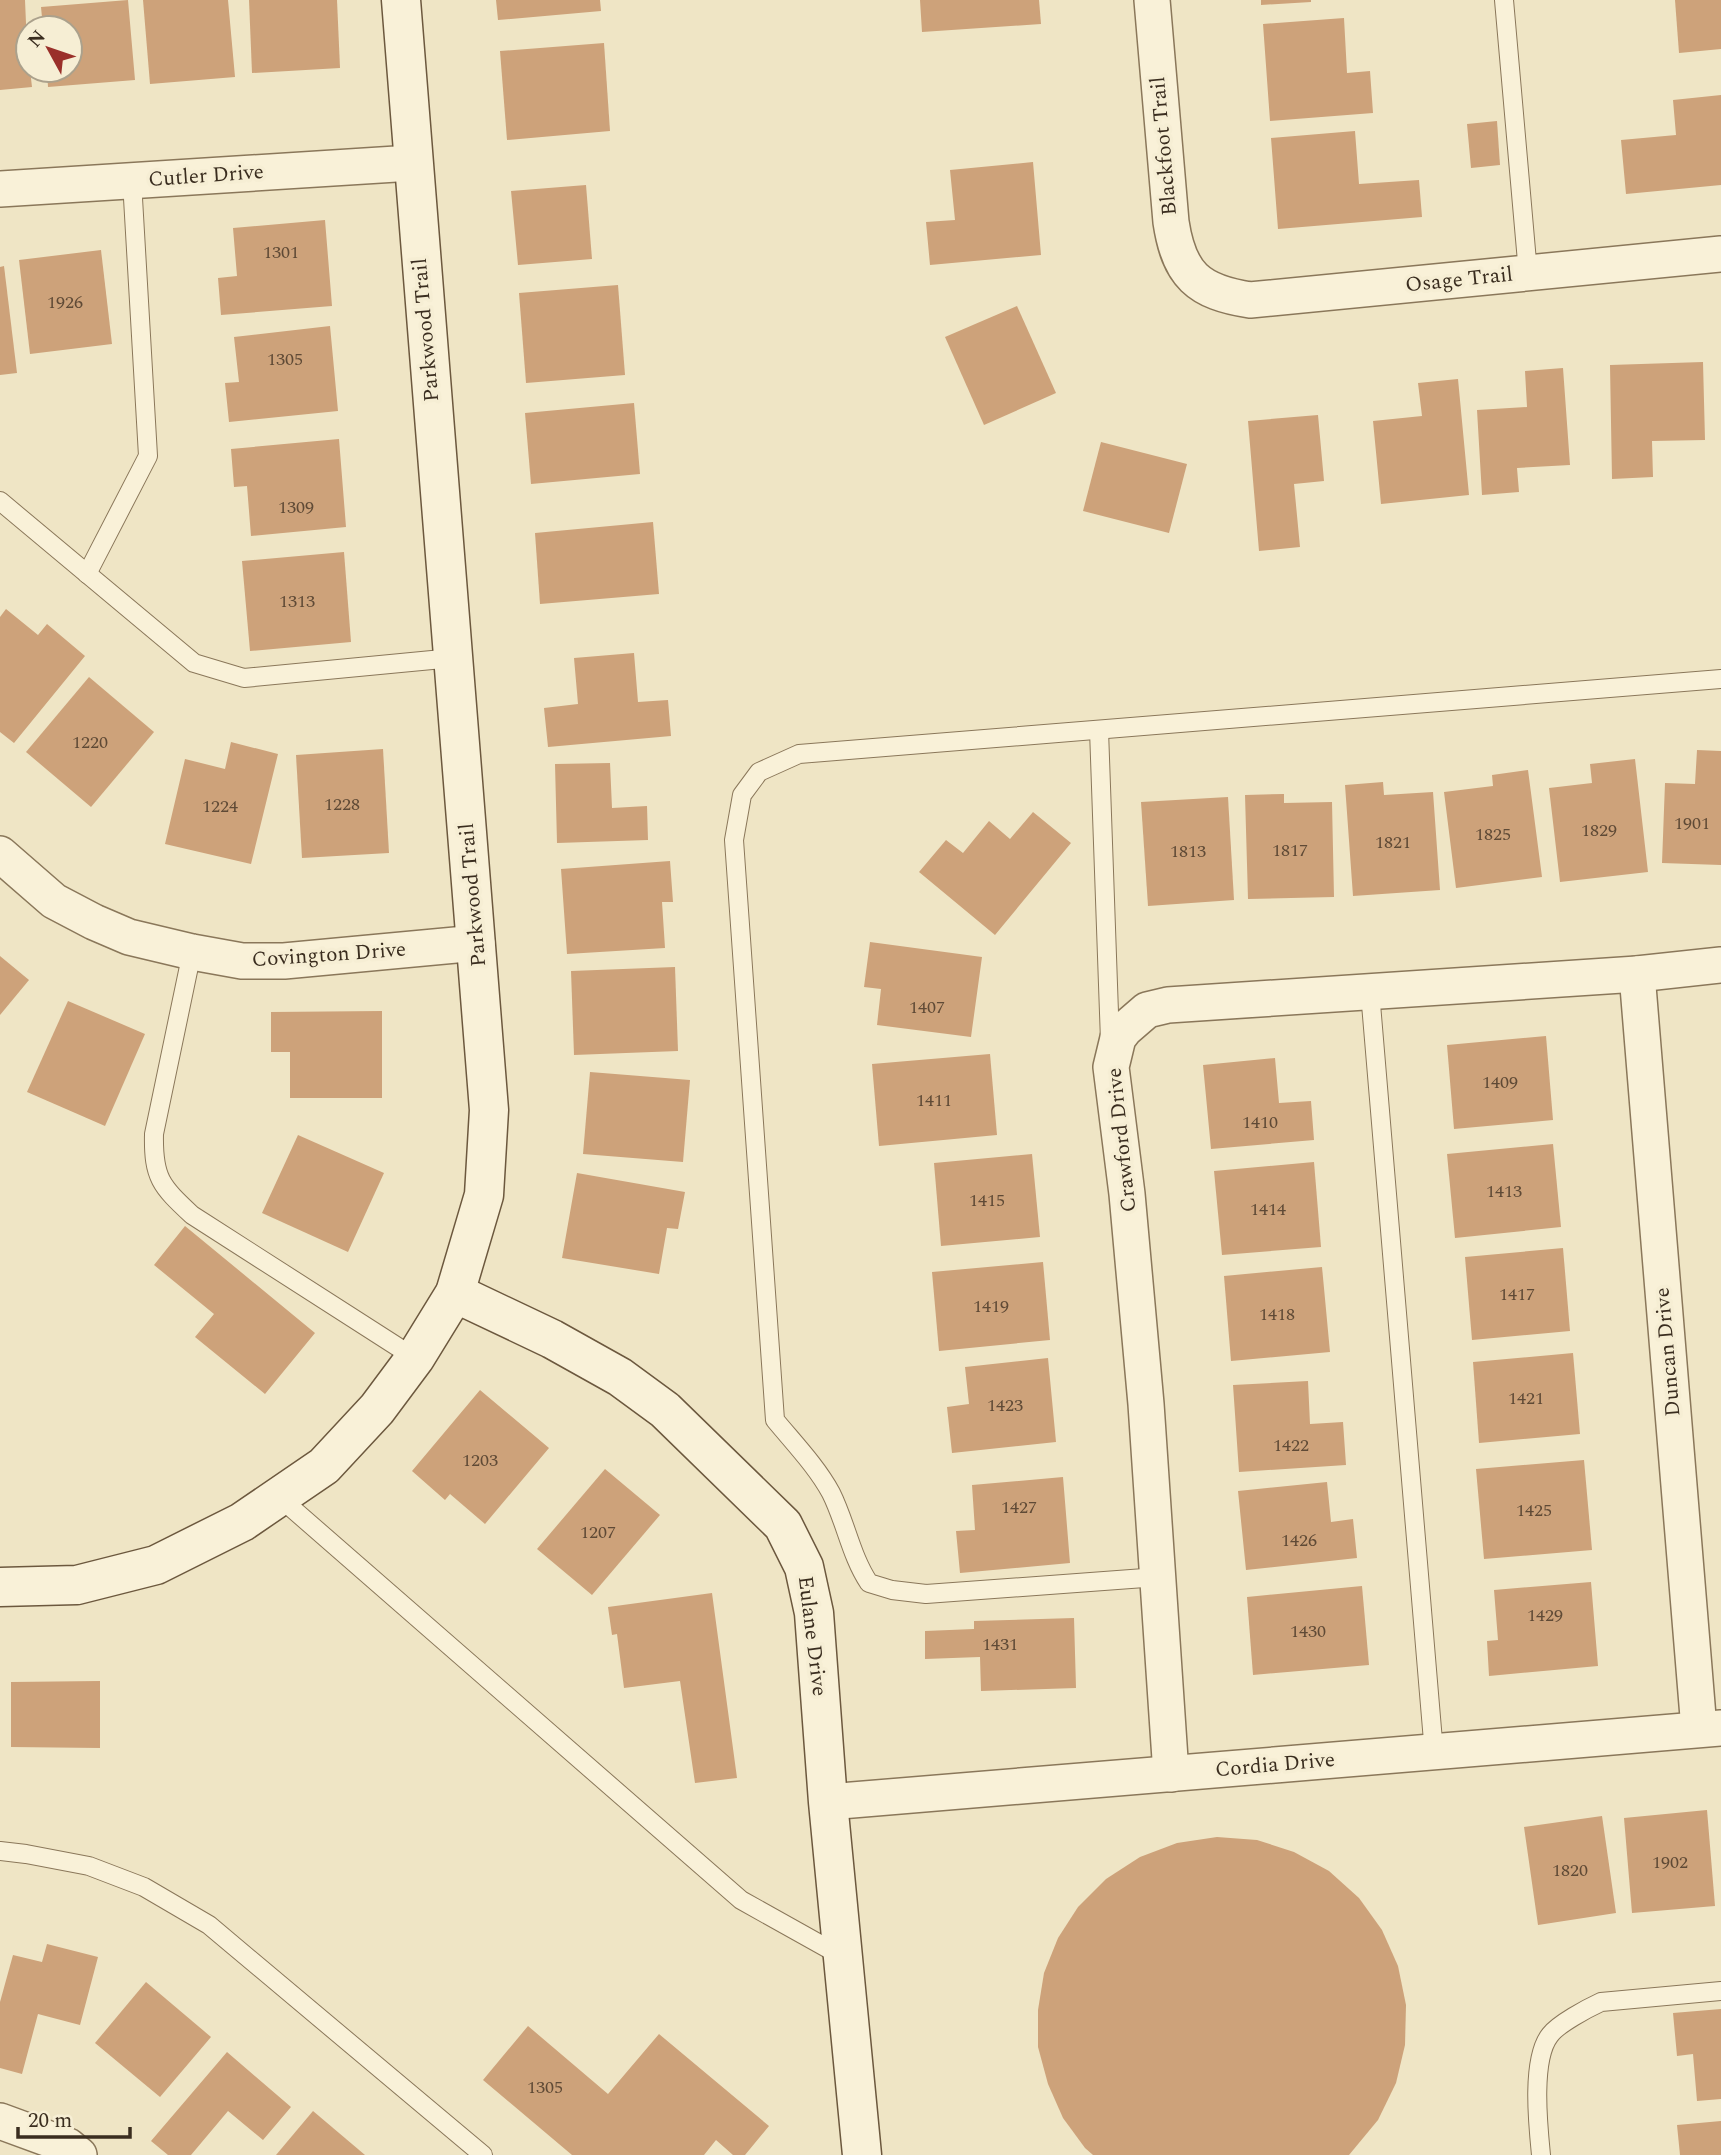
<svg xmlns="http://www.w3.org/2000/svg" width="1721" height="2155" font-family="Spectral,serif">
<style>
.building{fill:#cda27a}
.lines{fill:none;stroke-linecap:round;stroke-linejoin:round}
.lane-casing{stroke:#8a775a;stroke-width:20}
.street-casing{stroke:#8a775a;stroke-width:38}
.secondary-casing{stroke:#6c583e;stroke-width:41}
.lane{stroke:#f9f1d8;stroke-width:18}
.street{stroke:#f9f1d8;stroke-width:35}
.secondary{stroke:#f9f1d8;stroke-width:38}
.labels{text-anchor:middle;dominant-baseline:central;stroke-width:7;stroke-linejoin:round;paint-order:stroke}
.number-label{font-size:18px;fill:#5f4a36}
.street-label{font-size:21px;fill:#3a2d1f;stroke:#f6eed4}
</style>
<rect width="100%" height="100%" fill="#efe5c5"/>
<!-- building -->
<g class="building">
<polygon points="0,0 25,0 28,70 30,70 32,87 0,90"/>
<polygon points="128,0 135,80 48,87 47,70 70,70 70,28 43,28 41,7"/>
<polygon points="143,0 228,0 235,77 150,84"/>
<polygon points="249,0 337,0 340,68 252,73"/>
<polygon points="496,0 600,0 601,11 498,20"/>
<polygon points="920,0 1039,0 1041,24 922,32"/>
<polygon points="1261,0 1311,0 1311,2 1261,5"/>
<polygon points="1675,0 1721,0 1721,49 1679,53"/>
<polygon points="1344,18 1347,73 1370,71 1373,113 1270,121 1263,24"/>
<polygon points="604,43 610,131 507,140 500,51"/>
<polygon points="1721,95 1721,185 1626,194 1621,140 1676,135 1673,100"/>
<polygon points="1497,121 1500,165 1471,168 1467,124"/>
<polygon points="1355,131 1359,184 1419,180 1422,217 1278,229 1271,138"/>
<polygon points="1033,162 1041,255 930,265 926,222 955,220 950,170"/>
<polygon points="586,185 592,259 518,265 511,191"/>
<polygon points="325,220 332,306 221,315 218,278 237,276 233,228"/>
<polygon points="101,250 112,344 30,354 19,260"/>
<polygon points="4,266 17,373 0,375 0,267"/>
<polygon points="618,285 625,375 526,383 519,293"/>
<polygon points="1017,306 1056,393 984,425 945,337"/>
<polygon points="330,326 338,411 229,422 225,383 239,382 234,337"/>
<polygon points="1703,362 1705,440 1652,441 1653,477 1612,479 1610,365"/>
<polygon points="1563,368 1570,465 1517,468 1519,492 1482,495 1477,410 1527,407 1525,371"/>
<polygon points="1458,379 1469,495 1381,504 1373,421 1422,416 1418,383"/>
<polygon points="634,403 640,474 531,484 525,413"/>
<polygon points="1318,415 1324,481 1294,484 1300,547 1259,551 1248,421"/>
<polygon points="339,439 346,527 251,536 247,486 234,487 231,449"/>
<polygon points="1101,442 1187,464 1169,533 1083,511"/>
<polygon points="653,522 659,594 540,604 535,533"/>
<polygon points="344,552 351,642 250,651 242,561"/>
<polygon points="6,609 38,635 47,624 85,656 14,743 0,732 0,617"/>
<polygon points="634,653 638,702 668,700 671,736 548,747 544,708 578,704 574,658"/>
<polygon points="89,677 154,732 91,807 26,752"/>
<polygon points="231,742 278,754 251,864 165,844 185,759 225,769"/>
<polygon points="383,749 389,853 302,858 296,755"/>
<polygon points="1697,750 1721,751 1721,865 1662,863 1665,783 1695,784"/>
<polygon points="1635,759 1648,872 1560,882 1549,788 1592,783 1590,764"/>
<polygon points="610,763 612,808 647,806 648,840 557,843 555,764"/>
<polygon points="1528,770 1542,877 1456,888 1444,792 1493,786 1492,775"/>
<polygon points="1383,782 1384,795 1433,792 1440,890 1353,896 1345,785"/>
<polygon points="1284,794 1284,803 1332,802 1334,897 1248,899 1245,795"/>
<polygon points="1228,797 1234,900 1148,906 1141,802"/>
<polygon points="1033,812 1071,843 995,935 919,872 946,840 963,853 989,821 1010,839"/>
<polygon points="670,861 673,902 662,902 665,948 567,954 561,869"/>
<polygon points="870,942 982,957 971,1037 877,1025 881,989 864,987"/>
<polygon points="0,956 29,980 0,1015"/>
<polygon points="675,967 678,1051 574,1055 571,971"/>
<polygon points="68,1001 145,1034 105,1126 27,1092"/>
<polygon points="382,1011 382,1098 290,1098 290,1052 271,1052 271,1012"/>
<polygon points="1546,1036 1553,1120 1454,1129 1447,1045"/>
<polygon points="990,1054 997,1135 879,1146 872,1064"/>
<polygon points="1275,1058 1279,1103 1311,1101 1314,1140 1211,1149 1203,1065"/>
<polygon points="590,1072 690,1080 683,1162 583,1154"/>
<polygon points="298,1135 384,1173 348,1252 262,1213"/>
<polygon points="1553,1144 1561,1227 1455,1238 1447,1154"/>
<polygon points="1032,1154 1040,1237 941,1246 934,1163"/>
<polygon points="1314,1162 1321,1247 1222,1255 1214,1171"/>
<polygon points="577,1173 685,1192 678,1229 667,1228 659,1274 562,1258"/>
<polygon points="185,1226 315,1333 265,1394 195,1337 214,1314 154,1265"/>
<polygon points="1563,1248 1570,1331 1472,1340 1465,1257"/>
<polygon points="1043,1262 1050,1340 939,1351 932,1272"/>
<polygon points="1322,1267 1330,1352 1231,1361 1224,1276"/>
<polygon points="1573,1353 1580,1434 1479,1443 1473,1362"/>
<polygon points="1048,1358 1056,1442 952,1453 947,1407 969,1404 965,1367"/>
<polygon points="1308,1381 1310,1424 1343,1422 1346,1465 1239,1472 1233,1385"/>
<polygon points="480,1390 549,1448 485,1524 450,1494 445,1500 412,1471"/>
<polygon points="1584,1460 1592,1550 1484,1559 1476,1469"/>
<polygon points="605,1469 660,1515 592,1595 537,1549"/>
<polygon points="1063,1477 1070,1563 960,1573 956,1531 975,1530 972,1485"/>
<polygon points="1327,1482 1331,1522 1353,1519 1357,1558 1246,1570 1238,1491"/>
<polygon points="1591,1582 1598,1666 1489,1676 1487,1641 1498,1640 1494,1590"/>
<polygon points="1362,1586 1369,1665 1253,1675 1247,1597"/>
<polygon points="712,1593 737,1778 695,1783 680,1681 624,1688 617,1634 612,1635 608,1607"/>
<polygon points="1074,1618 1076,1688 981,1691 980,1657 925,1659 925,1631 974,1629 974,1621"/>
<polygon points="100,1681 100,1748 11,1747 11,1682"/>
<polygon points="1707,1810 1715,1906 1632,1913 1624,1818"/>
<polygon points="1602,1816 1616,1913 1538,1925 1524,1827"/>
<polygon points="1217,1837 1257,1840 1294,1852 1329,1871 1359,1898 1382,1930 1398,1966 1406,2005 1405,2045 1396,2083 1378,2120 1349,2155 1093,2155 1085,2148 1063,2118 1048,2084 1038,2047 1038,2010 1044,1973 1058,1938 1078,1907 1106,1879 1140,1857 1177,1843"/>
<polygon points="47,1944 98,1957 80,2025 38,2014 22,2074 0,2068 0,2002 13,1955 42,1962"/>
<polygon points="146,1982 211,2037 160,2097 95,2043"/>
<polygon points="1721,2009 1721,2099 1697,2101 1693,2054 1677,2056 1673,2013"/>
<polygon points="528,2026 608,2094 659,2034 769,2126 745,2155 733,2155 716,2140 704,2155 572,2155 483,2080"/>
<polygon points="227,2052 291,2107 263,2140 228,2111 191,2155 168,2155 151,2141"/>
<polygon points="313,2111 365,2155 276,2155"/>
<polygon points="1721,2121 1721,2155 1680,2155 1677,2125"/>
</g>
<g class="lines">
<defs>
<g id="lane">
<polyline points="1504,0 1528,273"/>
<polyline points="0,501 194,663 244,678 453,658"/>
<polyline points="87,574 148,456 132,181"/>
<polyline points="1099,730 1110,1041"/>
<path d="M 192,952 L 154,1134 C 153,1178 161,1186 192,1215 L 415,1358"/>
<polyline points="1370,992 1434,1753"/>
<polyline points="279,1497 741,1900 843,1957"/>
<path d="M 1158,1577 L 926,1594 L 892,1590 L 869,1583 C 851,1556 846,1523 831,1493 C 817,1467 794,1443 775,1420 L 734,840 L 742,795 L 759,772 L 799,754 L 1721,679"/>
<polyline points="0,1851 26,1854 89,1866 144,1887 209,1925 483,2155"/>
<path d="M 1541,2155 C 1538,2125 1531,2059 1550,2035 C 1558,2024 1588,2008 1601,2002 L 1721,1991"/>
</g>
<g id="street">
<path d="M 1152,0 L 1171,222 C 1179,275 1198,292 1250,300 L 1721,254"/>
<polyline points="0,189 412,163"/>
<polyline points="0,854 54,901 94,922 129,937 192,952 242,961 284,961 477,943"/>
<polyline points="1637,974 1699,1729"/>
<polyline points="1171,1774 1146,1404 1127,1194 1111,1067 1118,1038 1125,1029 1147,1010 1168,1005 1637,974 1721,965"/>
<polyline points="828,1802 1721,1728"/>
<polyline points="0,2121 68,2146 79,2155"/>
</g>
<g id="secondary">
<polyline points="455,1293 552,1339 620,1377 665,1410 783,1525 804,1567 814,1613 828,1802 862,2155"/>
<polyline points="0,1587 77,1585 156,1565 242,1522 324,1466 377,1409 415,1358 455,1293 484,1195 489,1110 401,0"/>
</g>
</defs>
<!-- lane casing -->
<use href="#lane" class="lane-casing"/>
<!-- street casing -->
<use href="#street" class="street-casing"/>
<!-- secondary casing -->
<use href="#secondary" class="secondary-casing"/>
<!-- lane -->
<use href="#lane" class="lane"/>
<!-- street -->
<use href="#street" class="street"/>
<!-- secondary -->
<use href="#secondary" class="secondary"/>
</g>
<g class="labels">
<!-- number labels -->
<g class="number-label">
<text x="281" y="252">1301</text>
<text x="65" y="302">1926</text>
<text x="285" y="359">1305</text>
<text x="296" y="507">1309</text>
<text x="297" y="601">1313</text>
<text x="90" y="742">1220</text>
<text x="342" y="804">1228</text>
<text x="220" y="806">1224</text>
<text x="1692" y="823">1901</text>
<text x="1599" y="830">1829</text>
<text x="1493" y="834">1825</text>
<text x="1393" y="842">1821</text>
<text x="1290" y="850">1817</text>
<text x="1188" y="851">1813</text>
<text x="927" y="1007">1407</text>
<text x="1500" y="1082">1409</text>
<text x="934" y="1100">1411</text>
<text x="1260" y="1122">1410</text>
<text x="1504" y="1191">1413</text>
<text x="987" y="1200">1415</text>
<text x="1268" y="1209">1414</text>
<text x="1517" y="1294">1417</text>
<text x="991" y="1306">1419</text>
<text x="1277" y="1314">1418</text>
<text x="1526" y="1398">1421</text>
<text x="1005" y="1405">1423</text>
<text x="1291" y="1445">1422</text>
<text x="480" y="1460">1203</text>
<text x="1019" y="1507">1427</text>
<text x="1534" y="1510">1425</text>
<text x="598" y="1532">1207</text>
<text x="1299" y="1540">1426</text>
<text x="1545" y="1615">1429</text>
<text x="1308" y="1631">1430</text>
<text x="1000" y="1644">1431</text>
<text x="1670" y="1862">1902</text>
<text x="1570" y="1870">1820</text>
<text x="545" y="2087">1305</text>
</g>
<!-- street labels -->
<g class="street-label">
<text transform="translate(1164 146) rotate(-95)">Blackfoot Trail</text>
<text transform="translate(206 176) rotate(-4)">Cutler Drive</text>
<text transform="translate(1459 280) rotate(-6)">Osage Trail</text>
<text transform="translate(426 330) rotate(-95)">Parkwood Trail</text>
<text transform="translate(473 895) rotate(-95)">Parkwood Trail</text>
<text transform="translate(329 955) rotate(-4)">Covington Drive</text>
<text transform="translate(1122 1140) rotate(-96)">Crawford Drive</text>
<text transform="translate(1668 1352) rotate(-95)">Duncan Drive</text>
<text transform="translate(812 1636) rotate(83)">Eulane Drive</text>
<text transform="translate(1275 1765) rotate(-5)">Cordia Drive</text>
</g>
</g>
<!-- north arrow -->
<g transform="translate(49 49) rotate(310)"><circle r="33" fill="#f6eed4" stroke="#aba18c" stroke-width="2"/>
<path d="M0-5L12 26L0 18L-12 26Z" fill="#9a302a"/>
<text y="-10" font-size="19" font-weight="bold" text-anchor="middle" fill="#3a2d1f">N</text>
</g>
<!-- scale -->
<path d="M18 2127v10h112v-10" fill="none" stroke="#3a2d1f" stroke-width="3.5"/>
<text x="28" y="2127" font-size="21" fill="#3a2d1f" stroke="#f6eed4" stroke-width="5" paint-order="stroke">20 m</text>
</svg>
